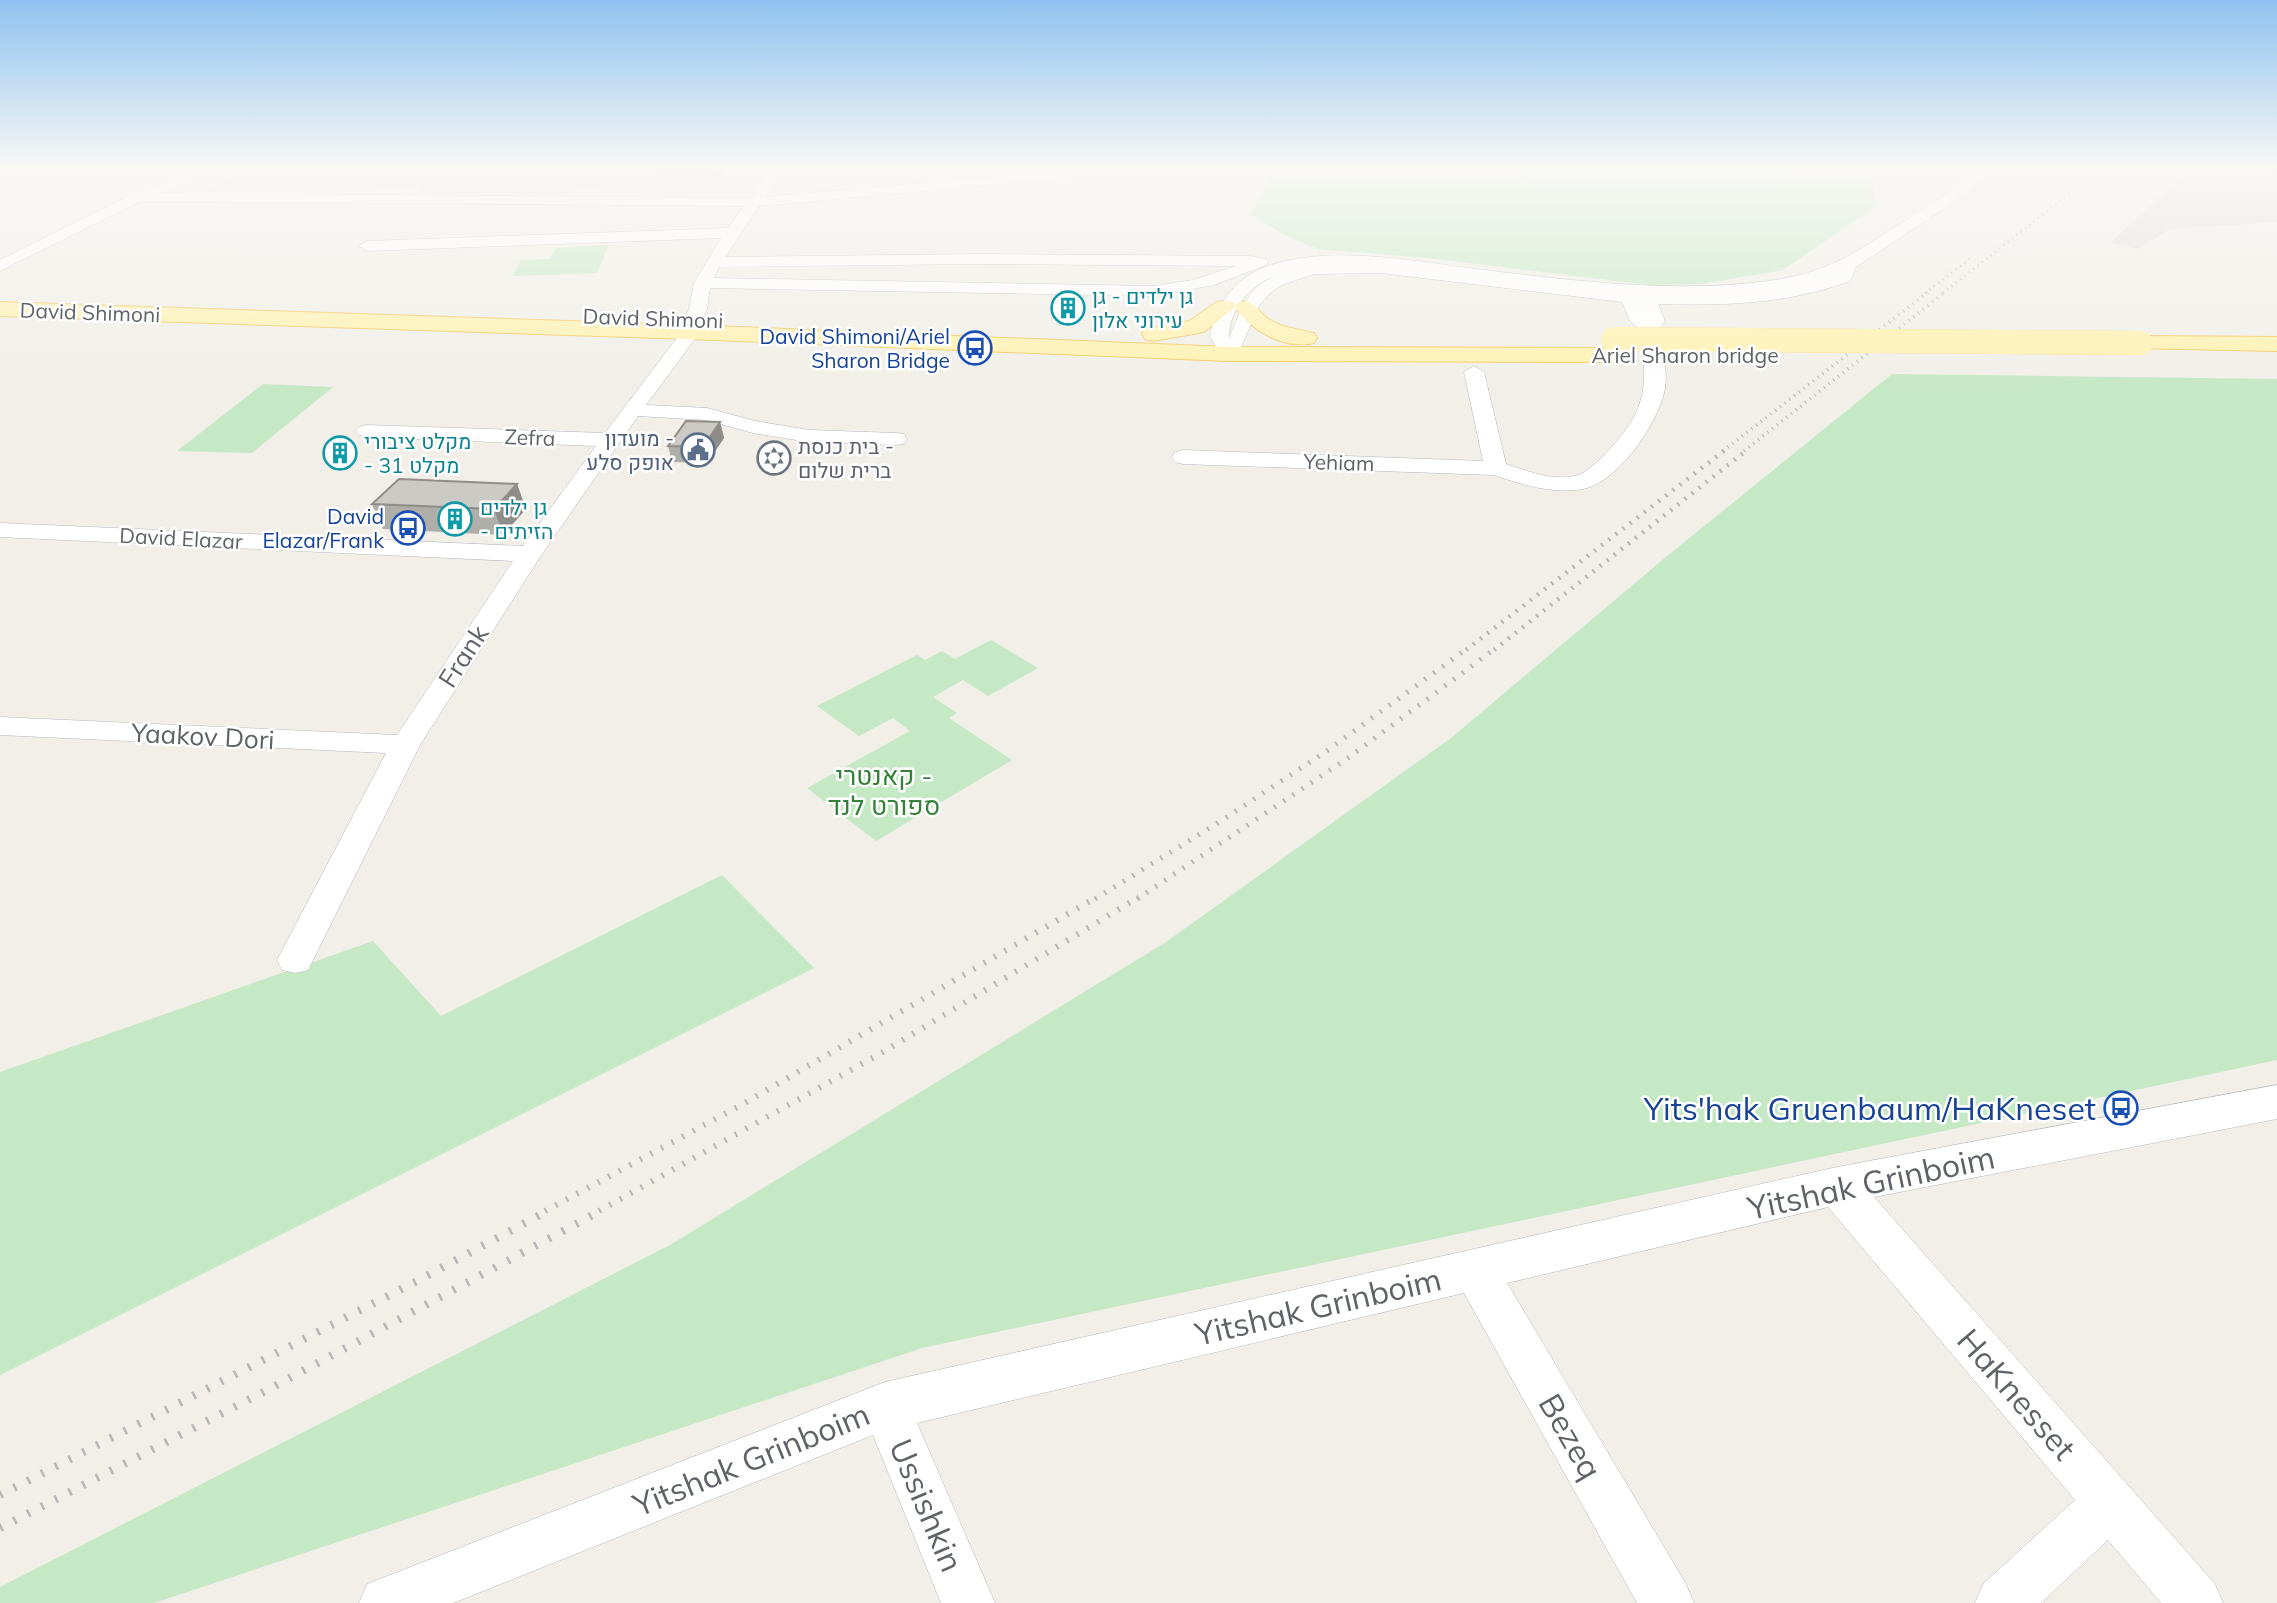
<svg xmlns="http://www.w3.org/2000/svg" width="2277" height="1603" font-family="Mulish,Heebo,sans-serif">
<style>
.industrial{fill:#e0deda}
.education{fill:#e1ded6}
.green{fill:#c5e8c5}
.lines{fill:none;stroke-linecap:round;stroke-linejoin:round}
.minor-casing{stroke:#b5b8bc;stroke-width:1}
.major-casing{stroke:#f2c960;stroke-width:2}
.minor{fill:#fff;fill-rule:evenodd}
.major{fill:#fff2af;fill-rule:evenodd}
.rail-far5{stroke:#b6b7b8;stroke-width:2.5;stroke-dasharray:1 4.5;stroke-linecap:butt}
.rail-far4{stroke:#b6b7b8;stroke-width:3.5;stroke-dasharray:1 5;stroke-linecap:butt}
.rail-far3{stroke:#b6b7b8;stroke-width:4.5;stroke-dasharray:2 7;stroke-linecap:butt}
.rail-far2{stroke:#b6b7b8;stroke-width:5;stroke-dasharray:2 9;stroke-linecap:butt}
.rail-far1{stroke:#b6b7b8;stroke-width:6;stroke-dasharray:2 10;stroke-linecap:butt}
.rail{stroke:#b6b7b8;stroke-width:8;stroke-dasharray:2.5 13;stroke-linecap:butt}
.major-bridge-casing{stroke:#f2c960;stroke-width:24;stroke-linecap:butt}
.major-bridge{stroke:#fff2af;stroke-width:24}
.wall{fill:#afaea9}
.shaded-wall{fill:#8f8d8a}
.building{fill:#cccac5;stroke:#8f8d8a;stroke-width:2}
.labels{text-anchor:middle;dominant-baseline:central;stroke-width:5;stroke-linejoin:round;paint-order:stroke}
.far-culture-label{font-size:21px;fill:#0d838f;stroke:#fff;text-anchor:start}
.far-street-label{font-size:21px;fill:#5f6368;stroke:#fff}
.far-transit-label{font-size:21px;fill:#164399;stroke:#fff;text-anchor:end}
.far-service-label{font-size:21px;fill:#4e5e75;stroke:#fff;text-anchor:end}
.far-worship-label{font-size:21px;fill:#5b616d;stroke:#fff;text-anchor:start}
.street-label{font-size:26px;fill:#5f6368;stroke:#fff}
.park-label{font-size:26px;fill:#348238;stroke:#fff}
.near-transit-label{font-size:32px;fill:#164399;stroke:#fff;text-anchor:end}
.near-street-label{font-size:32px;fill:#5f6368;stroke:#fff}
</style>
<rect width="100%" height="100%" fill="#f1efe8"/>
<!-- industrial -->
<polygon class="industrial" points="2192,167 2277,167 2277,222 2169,229 2139,249 2110,243"/>
<!-- education -->
<polygon class="education" points="250,167 623,167 603,188 580,188 570,194 422,193 417,188 382,188 368,192 209,191"/>
<!-- green -->
<g class="green">
<polygon points="1276,167 1871,167 1876,206 1783,270 1701,284 1649,285 1429,258 1318,249 1286,236 1251,214"/>
<polygon points="609,245 597,273 512,276 521,260 550,259 556,248"/>
<polygon points="1892,374 2277,379 2277,1060 922,1348 154,1603 0,1603 0,1587 670,1245 1166,942 1451,738 1666,557"/>
<polygon points="263,384 333,387 252,453 177,451"/>
<polygon points="991,640 1038,668 988,696 963,680 933,697 957,713 949,718 1012,760 876,841 807,788 910,731 893,718 859,736 817,706 917,655 925,660 942,651 955,659"/>
<polygon points="722,875 814,968 0,1375 0,1072 373,941 441,1016"/>
</g>
<g class="lines">
<defs>
<g id="minor">
<path d="M 191,167 L 207,167 L 175,188 L 162,193 L 750,198 L 762,180 L 764,167 L 778,167 L 776,180 L 765,197 L 1101,167 L 1151,167 L 1144,171 L 759,206 L 725,257 L 979,254 L 1249,256 L 1266,259 L 1268,262 L 1266,265 L 1214,285 L 1154,296 L 710,288 L 707,309 L 694,340 L 646,405 L 707,408 L 755,421 L 809,430 L 896,433 L 904,434 L 907,439 L 904,444 L 896,445 L 809,442 L 753,433 L 706,420 L 638,416 L 542,554 L 420,745 L 313,960 L 308,970 L 295,973 L 282,970 L 277,960 L 386,753 L 0,735 L 0,717 L 397,735 L 513,561 L 0,537 L 0,523 L 523,546 L 596,446 L 366,437 L 359,435 L 355,431 L 359,427 L 366,425 L 605,433 L 676,339 L 689,309 L 694,283 L 721,238 L 367,251 L 359,246 L 367,241 L 728,228 L 744,206 L 141,201 L 0,271 L 0,260 L 133,194 L 165,182 ZM 979,264 L 1236,266 L 1193,280 L 1154,286 L 714,278 L 719,267 Z"/>
<path d="M 1982,167 L 1997,167 L 1958,199 L 1856,267 L 1850,281 C 1788,304 1723,306 1658,304 L 1665,321 L 1659,329 C 1662,348 1668,369 1665,388 C 1660,421 1618,483 1583,489 C 1552,494 1523,485 1494,475 L 1183,464 L 1175,462 L 1172,457 L 1175,452 L 1183,450 L 1483,461 L 1464,372 L 1474,366 L 1484,372 L 1506,464 C 1527,471 1552,481 1575,476 C 1588,473 1600,459 1609,450 C 1648,408 1647,386 1641,331 L 1630,321 L 1622,302 L 1381,273 L 1314,274 L 1282,285 L 1270,293 L 1259,306 L 1238,354 L 1229,360 L 1222,358 L 1210,337 C 1217,302 1236,276 1271,265 C 1336,245 1410,261 1476,269 C 1577,281 1680,295 1781,279 C 1832,270 1858,251 1900,224 C 1928,206 1957,189 1982,167 ZM 1283,272 C 1246,287 1244,305 1229,338 C 1230,304 1253,283 1283,272 Z"/>
<polygon points="2277,1085 2277,1119 1874,1197 2215,1584 2223,1603 2161,1603 2108,1540 2041,1603 1975,1603 1983,1584 2075,1500 1828,1207 1507,1283 1686,1584 1694,1603 1637,1603 1464,1293 917,1423 995,1603 941,1603 873,1435 453,1603 359,1603 367,1584 885,1382 1837,1167"/>
</g>
<g id="major">
<path d="M 1225,301 L 1233,302 L 1236,307 L 1238,302 C 1254,299 1255,308 1266,317 C 1280,328 1297,329 1314,333 L 1317,338 L 1314,343 C 1285,350 1251,331 1235,307 L 1204,332 L 1153,341 L 1145,339 L 1142,334 L 1145,329 L 1189,321 L 1217,302 Z"/>
<polygon points="0,302 688,325 1229,347 1615,348 1623,350 1627,355 1623,360 1615,362 1229,361 688,339 0,316"/>
<polygon points="2141,336 2277,337 2277,351 2133,348 2130,343 2133,338"/>
</g>
</defs>
<!-- minor casing -->
<use href="#minor" class="minor-casing"/>
<!-- major casing -->
<use href="#major" class="major-casing"/>
<!-- minor -->
<use href="#minor" class="minor"/>
<!-- major -->
<use href="#major" class="major"/>
<!-- rail-far5 -->
<g class="rail-far5">
<polyline points="1925,293 1972,257"/>
<polyline points="1943,293 2103,167"/>
</g>
<!-- rail-far4 -->
<g class="rail-far4">
<polyline points="1723,451 1928,292"/>
<polyline points="1744,451 1945,292"/>
</g>
<!-- rail-far3 -->
<g class="rail-far3">
<polyline points="1466,650 1725,450"/>
<polyline points="1494,650 1747,450"/>
</g>
<!-- rail-far2 -->
<g class="rail-far2">
<polyline points="1095,899 1224,819 1328,750 1468,648"/>
<polyline points="1137,899 1348,758 1496,648"/>
</g>
<!-- rail-far1 -->
<g class="rail-far1">
<polyline points="545,1211 743,1104 1097,897"/>
<polyline points="599,1211 883,1052 1139,897"/>
</g>
<!-- rail -->
<g class="rail">
<polyline points="0,1495 417,1281 549,1210"/>
<polyline points="0,1528 273,1387 602,1210"/>
</g>
<defs>
<polyline id="major-bridge" points="1613,339 2141,343"/>
</defs>
<!-- major-bridge casing -->
<use href="#major-bridge" class="major-bridge-casing"/>
<!-- major-bridge -->
<use href="#major-bridge" class="major-bridge"/>
</g>
<!-- wall -->
<g class="wall">
<polygon points="657,167 727,167 719,175 658,174"/>
<polygon points="720,422 724,438 707,463 672,462 668,446"/>
<polygon points="517,484 526,509 503,535 383,529 372,504"/>
</g>
<!-- shaded-wall -->
<g class="shaded-wall">
<polygon points="718,167 727,167 719,175"/>
<polygon points="720,422 724,438 707,463 703,447"/>
<polygon points="517,484 526,509 503,535 494,509"/>
</g>
<!-- building -->
<g class="building">
<polygon points="686,421 720,422 703,447 668,446"/>
<polygon points="399,479 517,484 494,509 372,504"/>
</g>
<!-- sky -->
<linearGradient id="sky" x2="0" y2="1"><stop stop-color="#8fc3f1"/><stop offset="0.43" stop-color="#f9f8f5"/><stop offset="1" stop-color="#f9f8f5" stop-opacity="0"/></linearGradient>
<rect width="2277" height="391" fill="url(#sky)"/>
<!-- icons -->
<defs>
<symbol id="building-ring" viewBox="-11 -11 22 22"><circle r="9.5" fill="#fff" stroke="#0f9aa8" stroke-width="1.5"/><path d="M-4-6H4V6H1V3H-1V6H-4ZM-2.5-4.3h1.7v1.8h-1.7ZM.8-4.3h1.7v1.8H.8ZM-2.5-1h1.7V.8h-1.7ZM.8-1h1.7V.8H.8Z" fill="#0f9aa8"/></symbol>
<symbol id="bus-ring" viewBox="-11 -11 22 22"><circle r="9.5" fill="#fff" stroke="#1a4fb4" stroke-width="1.5"/><path d="M-5-6H5V4H4V6H2V4H-2V6H-4V4H-5ZM-3.5-4V0h7V-4ZM-3.5 1.2v1.5H-2V1.2ZM2 1.2v1.5H3.5V1.2Z" fill="#1a4fb4"/></symbol>
<symbol id="civic-ring" viewBox="-11 -11 22 22"><circle r="9.5" fill="#fff" stroke="#5c6f8a" stroke-width="1.5"/><path d="M-.6-6.5H3V-4.5H.6V-3L4-1V1h2V6H-6V1h2V-1L-.6-3ZM-1.2 2.5V6h2.4V2.5Z" fill="#5c6f8a"/></symbol>
<symbol id="synagogue-ring" viewBox="-11 -11 22 22"><circle r="9.5" fill="#fff" stroke="#6b7280" stroke-width="1.5"/><path d="M0-6.5L5.6 3.2H-5.6ZM0 6.5L5.6-3.2H-5.6Z" fill="#6b7280"/></symbol>
</defs>
<g fill-rule="evenodd">
<use href="#building-ring" x="1049" y="289" width="38" height="38"/>
<use href="#bus-ring" x="956" y="329" width="38" height="38"/>
<use href="#civic-ring" x="679" y="431" width="38" height="38"/>
<use href="#building-ring" x="321" y="434" width="38" height="38"/>
<use href="#synagogue-ring" x="755" y="439" width="38" height="38"/>
<use href="#building-ring" x="436" y="500" width="38" height="38"/>
<use href="#bus-ring" x="389" y="509" width="38" height="38"/>
<use href="#bus-ring" x="2102" y="1089" width="38" height="38"/>
</g>
<g class="labels">
<!-- far-culture labels -->
<g class="far-culture-label">
<text x="1092" y="296">גן ילדים - גן<tspan x="1092" dy="24">עירוני אלון</tspan></text>
<text x="364" y="441">מקלט ציבורי<tspan x="364" dy="24">- מקלט 31</tspan></text>
<text x="480" y="507">גן ילדים<tspan x="480" dy="24">- הזיתים</tspan></text>
</g>
<!-- far-street labels -->
<g class="far-street-label">
<text transform="translate(90 312) rotate(2)">David Shimoni</text>
<text transform="translate(653 318) rotate(2)">David Shimoni</text>
<text x="1685" y="355">Ariel Sharon bridge</text>
<text transform="translate(530 437) rotate(2)">Zefra</text>
<text transform="translate(1339 462) rotate(2)">Yehiam</text>
<text transform="translate(181 538) rotate(3)">David Elazar</text>
</g>
<!-- far-transit labels -->
<g class="far-transit-label">
<text x="950" y="336">David Shimoni/Ariel<tspan x="950" dy="24">Sharon Bridge</tspan></text>
<text x="384" y="516">David<tspan x="384" dy="24">Elazar/Frank</tspan></text>
</g>
<!-- far-service labels -->
<g class="far-service-label">
<text x="674" y="438">מועדון -<tspan x="674" dy="24">אופק סלע</tspan></text>
</g>
<!-- far-worship labels -->
<g class="far-worship-label">
<text x="798" y="446">בית כנסת -<tspan x="798" dy="24">ברית שלום</tspan></text>
</g>
<!-- street labels -->
<g class="street-label">
<text transform="translate(463 656) rotate(-57)">Frank</text>
<text transform="translate(203 736) rotate(3)">Yaakov Dori</text>
</g>
<!-- park labels -->
<g class="park-label">
<text x="884" y="775">קאנטרי -<tspan x="884" dy="30">ספורט לנד</tspan></text>
</g>
<!-- near-transit labels -->
<g class="near-transit-label">
<text x="2096" y="1108">Yits'hak Gruenbaum/HaKneset</text>
</g>
<!-- near-street labels -->
<g class="near-street-label">
<text transform="translate(1871 1182) rotate(-12)">Yitshak Grinboim</text>
<text transform="translate(1318 1306) rotate(-13)">Yitshak Grinboim</text>
<text transform="translate(2017 1394) rotate(49)">HaKnesset</text>
<text transform="translate(1571 1436) rotate(60)">Bezeq</text>
<text transform="translate(751 1459) rotate(-22)">Yitshak Grinboim</text>
<text transform="translate(927 1505) rotate(67)">Ussishkin</text>
</g>
</g>
</svg>
